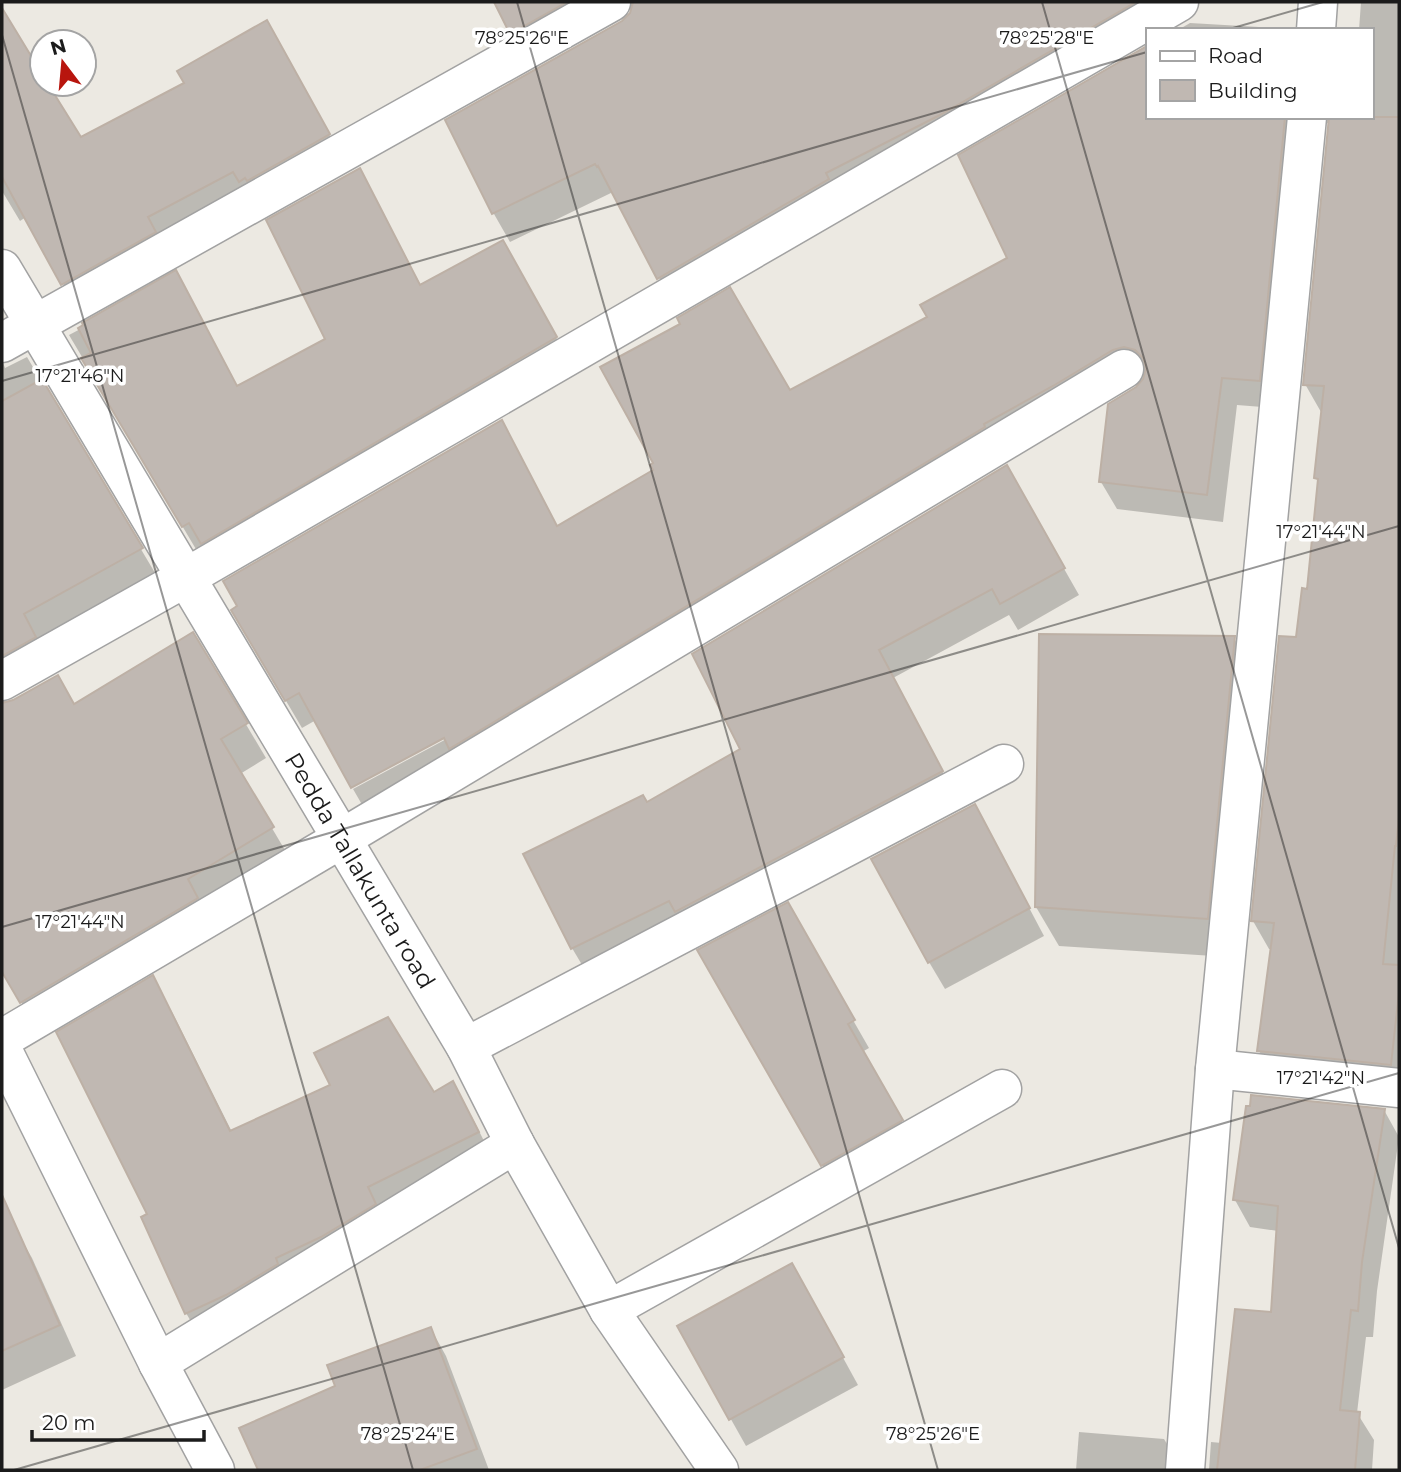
<svg xmlns="http://www.w3.org/2000/svg" width="1401" height="1472" font-family="Montserrat,sans-serif">
<style>
.shadow{fill:#0003}
.building{fill:#c0b8b2;stroke:#bdb0a5;stroke-width:2}
.lines{fill:none;stroke-linecap:round;stroke-linejoin:round}
.street-casing{stroke:#a2a2a2;stroke-width:41}
.street{stroke:#fff;stroke-width:38}
.ticks{fill:none;stroke:#1b1b1b;stroke-width:2;stroke-opacity:0.45}
.labels{text-anchor:middle;dominant-baseline:central;stroke-width:7;stroke-linejoin:round;paint-order:stroke}
.street-label{font-size:24px;fill:#1b1b1b;stroke:#fff}
.ticks-label{font-size:18px;text-anchor:middle;fill:#1b1b1b;stroke:#fff;stroke-width:7;stroke-linejoin:round;paint-order:stroke}
</style>
<rect width="100%" height="100%" fill="#ece9e2"/>
<!-- shadow -->
<g class="shadow">
<polygon points="495,2 1150,2 675,307 613,192 510,242 494,214 448,120 623,22 633,10 630,9 618,11 528,62"/>
<polygon points="1361,2 1399,2 1399,1092 1275,1079 1259,1051 1273,949 1269,949 1253,921 1297,638 1309,591 1319,484 1316,478 1323,412 1321,412 1305,384 1330,124 1327,123 1313,125 1275,408 1237,405 1223,522 1117,509 1101,482 1137,389 1146,376 1140,374 368,815 353,789 452,736 316,720 302,728 233,611 501,422 558,528 789,393 930,318 1009,259 961,156 1147,48 1147,117 1371,117 1371,30 1359,30"/>
<polygon points="2,12 42,77 42,84 46,84 80,139 285,54 347,167 81,316 26,217 20,221 2,191"/>
<polygon points="1190,23 1293,29 1294,30 1178,30"/>
<polygon points="376,200 421,286 520,272 573,368 200,556 69,335 86,326 238,388 327,339"/>
<polygon points="27,357 161,583 11,696 2,705 2,360 5,368"/>
<polygon points="1006,467 1079,595 1018,630 1009,615 893,678 957,799 588,975 572,948 647,804 743,750"/>
<polygon points="193,635 266,758 240,774 292,862 41,1036 2,969 2,705 13,702 74,706"/>
<polygon points="1234,638 1256,677 1229,957 1059,946 1036,907"/>
<polygon points="990,834 1044,936 945,989 929,962"/>
<polygon points="787,905 869,1048 862,1052 917,1148 838,1192 699,951"/>
<polygon points="152,978 172,1012 232,1132 433,1094 452,1083 472,1117 497,1167 206,1347 186,1313 149,1215"/>
<polygon points="1384,1110 1399,1137 1377,1291 1373,1337 1366,1337 1357,1413 1374,1440 1372,1470 1209,1470 1211,1442 1222,1443 1272,1314 1278,1231 1250,1227 1235,1200"/>
<polygon points="14,1227 32,1258 76,1356 2,1390 2,1232"/>
<polygon points="807,1292 858,1385 746,1446 679,1327"/>
<polygon points="431,1329 446,1356 489,1470 260,1470 242,1429 337,1387"/>
<polygon points="1079,1432 1164,1439 1183,1470 1076,1470"/>
</g>
<!-- building -->
<g class="building">
<polygon points="494,2 567,2 510,34"/>
<polygon points="633,2 1136,2 940,115 826,173 829,179 657,279 598,166 597,167 595,164 492,214 445,120 622,21 630,13"/>
<polygon points="2,8 42,74 42,84 48,84 81,137 184,83 177,71 267,20 330,134 247,181 245,178 239,182 233,172 148,217 156,232 61,285 2,177"/>
<polygon points="1147,46 1147,117 1285,117 1260,381 1222,378 1207,495 1099,482 1108,404 1136,387 1143,379 1146,369 1143,358 1135,350 1124,347 1113,350 1053,386 984,424 985,427 449,749 444,738 351,788 299,693 285,701 231,610 237,606 223,581 502,420 557,526 653,470 650,465 653,463 600,367 680,324 677,318 730,287 790,390 927,317 920,305 1007,258 958,155"/>
<polygon points="1329,117 1399,117 1399,817 1396,846 1395,846 1383,964 1399,965 1399,992 1391,1065 1257,1051 1274,923 1251,921 1279,636 1296,637 1302,588 1307,589 1318,479 1314,478 1324,386 1303,385"/>
<polygon points="360,168 420,285 503,240 557,337 201,544 189,523 182,527 81,358 91,353 78,328 83,325 82,323 176,270 237,386 325,339 266,220"/>
<polygon points="42,379 143,548 24,614 36,637 2,656 2,401"/>
<polygon points="1007,465 1065,568 1000,604 992,589 879,650 943,771 675,912 669,901 571,949 523,854 643,795 647,802 740,749 692,654"/>
<polygon points="193,632 248,723 221,739 274,827 188,879 198,898 20,1003 2,972 2,703 13,700 58,675 74,704"/>
<polygon points="1039,634 1235,636 1208,919 1035,907"/>
<polygon points="975,804 1030,908 928,963 871,859"/>
<polygon points="788,902 855,1020 848,1024 903,1120 821,1166 697,950"/>
<polygon points="153,975 230,1131 330,1085 314,1053 388,1017 434,1092 453,1081 479,1132 368,1187 376,1204 321,1237 276,1258 278,1264 226,1295 185,1314 141,1217 147,1214 56,1032"/>
<polygon points="1251,1095 1385,1109 1362,1262 1358,1311 1351,1310 1340,1410 1360,1412 1355,1470 1217,1470 1235,1309 1271,1312 1278,1206 1233,1200 1246,1106 1250,1106"/>
<polygon points="2,1195 60,1325 2,1351"/>
<polygon points="792,1263 844,1357 729,1420 677,1326"/>
<polygon points="431,1327 477,1449 420,1470 258,1470 239,1428 335,1386 327,1365"/>
</g>
<g class="lines">
<defs>
<g id="street">
<polyline points="1316,30 1318,2"/>
<path id="s1" d="M 2,269 L 466,1047 L 515,1144 L 609,1310 L 719,1470"/>
<polyline points="2,343 611,2"/>
<polyline points="2,681 185,578 1179,2"/>
<polyline points="2,1039 341,839 1124,369"/>
<polyline points="466,1047 1004,764"/>
<polyline points="2,1049 158,1363 215,1470"/>
<polyline points="1215,1069 1399,1088"/>
<polyline points="609,1310 1002,1089"/>
<polyline points="158,1363 515,1144"/>
<polyline points="1185,1470 1215,1069 1307,117"/>
</g>
</defs>
<!-- street casing -->
<use href="#street" class="street-casing"/>
<!-- street -->
<use href="#street" class="street"/>
</g>
<!-- ticks -->
<path class="ticks" d="M 517,2 L 938,1470M 1042,2 L 1399,1248M 1226,30 L 1323,2M 2,35 L 413,1470M 2,381 L 1147,52M 2,927 L 1399,526M 14,1470 L 1399,1073"/>
<g class="labels">
<!-- street labels -->
<g class="street-label">
<text stroke="none"><textPath href="#s1" startOffset="700">Pedda Tallakunta road</textPath></text>
</g>
</g>
<g class="ticks-label">
<text x="522" y="44">78°25'26"E</text>
<text x="1047" y="44">78°25'28"E</text>
<text x="80" y="382">17°21'46"N</text>
<text x="1321" y="538">17°21'44"N</text>
<text x="80" y="928">17°21'44"N</text>
<text x="1321" y="1084">17°21'42"N</text>
<text x="408" y="1440">78°25'24"E</text>
<text x="933" y="1440">78°25'26"E</text>
</g>
<!-- border -->
<rect width="1401" height="1472" fill="none" stroke="#1b1b1b" stroke-width="7"/>
<!-- legend -->
<rect x="1146" y="28" width="228" height="91" fill="#ffffff" stroke="#a4a4a4" stroke-width="2"/>
<rect x="1160" y="51" width="35" height="10" fill="#ffffff" stroke="#a4a4a4" stroke-width="2"/>
<text x="1208" y="63" font-size="21" fill="#1b1b1b">Road</text>
<rect x="1160" y="80" width="35" height="21" fill="#c0b8b2" stroke="#a4a4a4" stroke-width="2"/>
<text x="1208" y="98" font-size="21" fill="#1b1b1b">Building</text>
<!-- north arrow -->
<g transform="translate(63 63) rotate(344)"><circle r="33" fill="#ffffff" stroke="#a4a4a4" stroke-width="2"/>
<path d="M0-5L12 26L0 18L-12 26Z" fill="#b8150e"/>
<text y="-10" font-size="19" font-weight="bold" text-anchor="middle" fill="#1b1b1b">N</text>
</g>
<!-- scale -->
<path d="M32 1430v10h172v-10" fill="none" stroke="#1b1b1b" stroke-width="3.5"/>
<text x="42" y="1430" font-size="21" fill="#1b1b1b" stroke="#ffffff" stroke-width="5" paint-order="stroke">20 m</text>
</svg>
